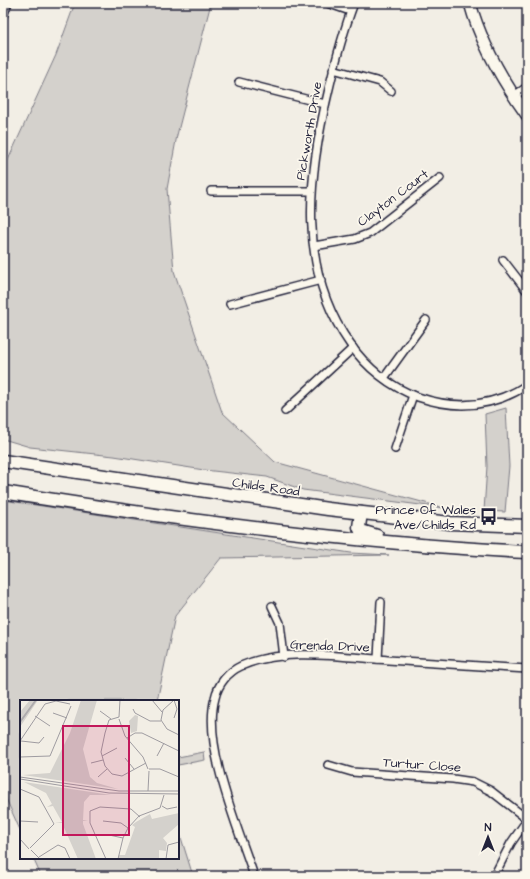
<svg xmlns="http://www.w3.org/2000/svg" width="530" height="879" font-family="'Architects Daughter',sans-serif">
<style>
.green{fill:#d4d1cc;stroke:#7b7a84}
.lines{fill:none;stroke-linecap:round;stroke-linejoin:round}
.street-casing{stroke:#22223b;stroke-width:10}
.secondary-casing{stroke:#22223b;stroke-width:14}
.primary-casing{stroke:#22223b;stroke-width:15}
.street{stroke:#fbf7ec;stroke-width:7}
.secondary{stroke:#fbf7ec;stroke-width:11}
.primary{stroke:#fbf7ec;stroke-width:12}
.labels{text-anchor:middle;dominant-baseline:central;stroke-width:3.5;stroke-linejoin:round;paint-order:stroke}
.street-label{font-size:13px;fill:#22223b;stroke:#fbf7ec}
.poi-label{font-size:13px;fill:#22223b;stroke:#fbf7ec;text-anchor:end}
.inset-river{fill:none;stroke:#aeabad;stroke-width:2}
.inset-road{fill:none;stroke:#9f9ca1;stroke-width:1}
.view{fill:#c2185b;fill-opacity:0.15;stroke:#c2185b;stroke-width:2}
.inset-edge{fill:none;stroke:#22223b;stroke-width:2}
</style>
<rect width="100%" height="100%" fill="#f2eee5"/>
<filter id="ink" filterUnits="userSpaceOnUse"><feTurbulence type="fractalNoise" baseFrequency=".025" numOctaves="2"/><feDisplacementMap in="SourceGraphic" scale="8" xChannelSelector="R" yChannelSelector="G"/><feConvolveMatrix kernelMatrix="1 2 1 2 8 2 1 2 1" color-interpolation-filters="sRGB"/></filter>
<g filter="url(#ink)">
<!-- green -->
<g class="green">
<polygon points="75,3 211,3 177,135 167,189 174,271 222,412 275,462 444,508 303,490 267,477 204,470 114,456 30,447 3,439 3,171 56,55"/>
<polygon points="506,408 509,466 505,512 484,511 487,466 485,414"/>
<polygon points="3,500 351,553 389,555 221,558 175,616 157,701 21,701 21,832 3,792"/>
<polygon points="204,752 205,760 178,765 178,757"/>
<polygon points="178,828 193,876 41,876 33,858 178,858"/>
</g>
<g class="lines">
<defs>
<g id="street">
<polyline points="327,3 350,11"/>
<path d="M 354,3 C 343,32 335,63 328,93 C 308,177 297,269 350,344 C 366,367 390,387 418,397 C 456,410 492,408 527,385"/>
<polyline points="3,16 8,3"/>
<polyline points="333,69 380,82 391,91"/>
<polyline points="239,82 325,104"/>
<polyline points="514,96 527,87"/>
<polyline points="211,191 311,191"/>
<polyline points="314,246 355,239 370,233 440,178"/>
<polyline points="503,260 527,291"/>
<polyline points="230,304 321,280"/>
<polyline points="384,378 426,320"/>
<polyline points="285,411 353,348"/>
<polyline points="395,449 413,395"/>
<polyline points="272,606 280,623 284,657"/>
<polyline points="378,659 381,602"/>
<polyline points="328,765 352,772 453,779 473,782 491,791 527,819"/>
<path d="M 254,876 C 239,830 202,745 215,698 C 218,684 228,672 241,666 C 283,647 344,657 388,660 C 434,663 481,666 527,669"/>
<polyline points="494,876 511,843 527,820"/>
</g>
<path id="secondary" d="M 470,3 C 481,44 502,80 527,115"/>
<g id="primary">
<polyline points="3,461 328,509 450,523 527,526"/>
<path d="M 3,492 C 177,520 351,543 527,552"/>
<polyline points="361,513 359,527 361,531 377,536"/>
</g>
</defs>
<!-- street casing -->
<use href="#street" class="street-casing"/>
<!-- secondary casing -->
<use href="#secondary" class="secondary-casing"/>
<!-- primary casing -->
<use href="#primary" class="primary-casing"/>
<!-- street -->
<use href="#street" class="street"/>
<!-- secondary -->
<use href="#secondary" class="secondary"/>
<!-- primary -->
<use href="#primary" class="primary"/>
</g>
</g>
<!-- icons -->
<defs>
<symbol id="bus-bare" viewBox="-9 -9 18 18"><path d="M-5-6H5V4H4V6H2V4H-2V6H-4V4H-5ZM-3.5-4V0h7V-4ZM-3.5 1.2v1.5H-2V1.2ZM2 1.2v1.5H3.5V1.2Z" fill="#22223b" stroke="#fbf7ec" stroke-width="2.5" paint-order="stroke"/></symbol>
</defs>
<g fill-rule="evenodd">
<use href="#bus-bare" x="476" y="504" width="25" height="25"/>
</g>
<g class="labels">
<!-- street labels -->
<g class="street-label">
<text transform="translate(309 131) rotate(-80)">Pickworth Drive</text>
<text transform="translate(393 198) rotate(-37)">Clayton Court</text>
<text transform="translate(266 487) rotate(8)">Childs Road</text>
<text transform="translate(330 646) rotate(2)">Grenda Drive</text>
<text transform="translate(422 765) rotate(4)">Turtur Close</text>
</g>
<!-- poi labels -->
<g class="poi-label">
<text x="476" y="510">Prince Of Wales<tspan x="476" dy="15">Ave/Childs Rd</tspan></text>
</g>
</g>
<!-- overview -->
<g transform="translate(20 700)">
<rect width="159" height="159" fill="#f2eee5"/>
<path d="M 10,0 L 18,0 L 0,27 L 0,12 ZM 61,0 L 77,0 L 63,49 L 70,77 L 77,83 L 98,89 L 3,75 L 30,73 L 50,33 ZM 115,15 L 118,16 L 117,31 L 111,33 L 109,21 ZM 4,82 L 91,95 L 70,95 L 64,102 L 63,120 L 68,120 L 63,121 L 63,124 L 76,159 L 58,159 L 42,123 L 35,123 L 42,122 L 33,106 L 27,107 L 32,104 L 26,93 ZM 159,113 L 159,124 L 143,138 L 147,143 L 146,151 L 139,150 L 139,159 L 98,159 L 99,155 L 105,155 L 115,127 L 112,125 L 116,122 L 130,114 L 132,119 Z" fill="#d4d1cc"/>
<path class="inset-river" d="M 0,22 L 16,0"/>
<path class="inset-road" d="M 132,0 L 142,12M 154,0 L 143,10 L 141,20 L 147,29 L 159,35M 154,0 L 157,9 L 154,18M 113,9 L 115,13 L 130,21 L 141,21M 80,11 L 91,19M 33,13 L 47,18M 15,16 L 30,26M 99,17 L 89,20 L 85,33 L 81,52 L 85,66 L 92,74 L 102,76 L 126,63M 99,17 L 100,0M 99,19 L 105,36 L 123,57 L 128,69M 107,38 L 115,33 L 122,33 L 159,51M 0,41 L 25,4 L 36,1 L 50,4M 1,41 L 19,43 L 24,37M 82,56 L 97,48M 137,56 L 144,43M 0,57 L 30,56 L 51,6M 105,58 L 114,69M 71,63 L 83,60M 129,69 L 140,69 L 159,77M 0,77 L 99,91 L 159,91M 78,77 L 87,69M 0,79 L 89,93 L 159,94M 0,89 L 19,97 L 34,124 L 10,148M 128,91 L 129,71M 142,106 L 147,109 L 157,107M 0,121 L 18,122M 83,121 L 101,123 L 108,128M 89,135 L 103,138M 0,139 L 9,149M 11,150 L 20,159M 19,157 L 38,145 L 45,148 L 50,159M 86,159 L 70,123 L 70,111 L 80,107 L 111,109 L 120,117M 98,159 L 103,138 L 108,128 L 119,116 L 140,108 L 144,95M 146,159 L 148,145 L 159,142"/>
<path class="view" d="M 43,26 L 109,26 L 109,135 L 43,135 Z"/>
<rect width="159" height="159" class="inset-edge"/>
</g>
<!-- margin -->
<rect width="530" height="879" fill="none" stroke="#fbf7ec" stroke-width="16"/>
<rect x="8" y="8" width="514" height="863" fill="none" stroke="#22223b" stroke-width="1.5" filter="url(#ink)"/>
<!-- north arrow -->
<g transform="translate(488 837)" stroke="#fbf7ec" stroke-width="3" paint-order="stroke">
<path d="M0-3L7 15L0 10L-7 15Z" fill="#22223b"/>
<text y="-6" font-size="11" font-weight="bold" text-anchor="middle" fill="#22223b">N</text>
</g>
</svg>
